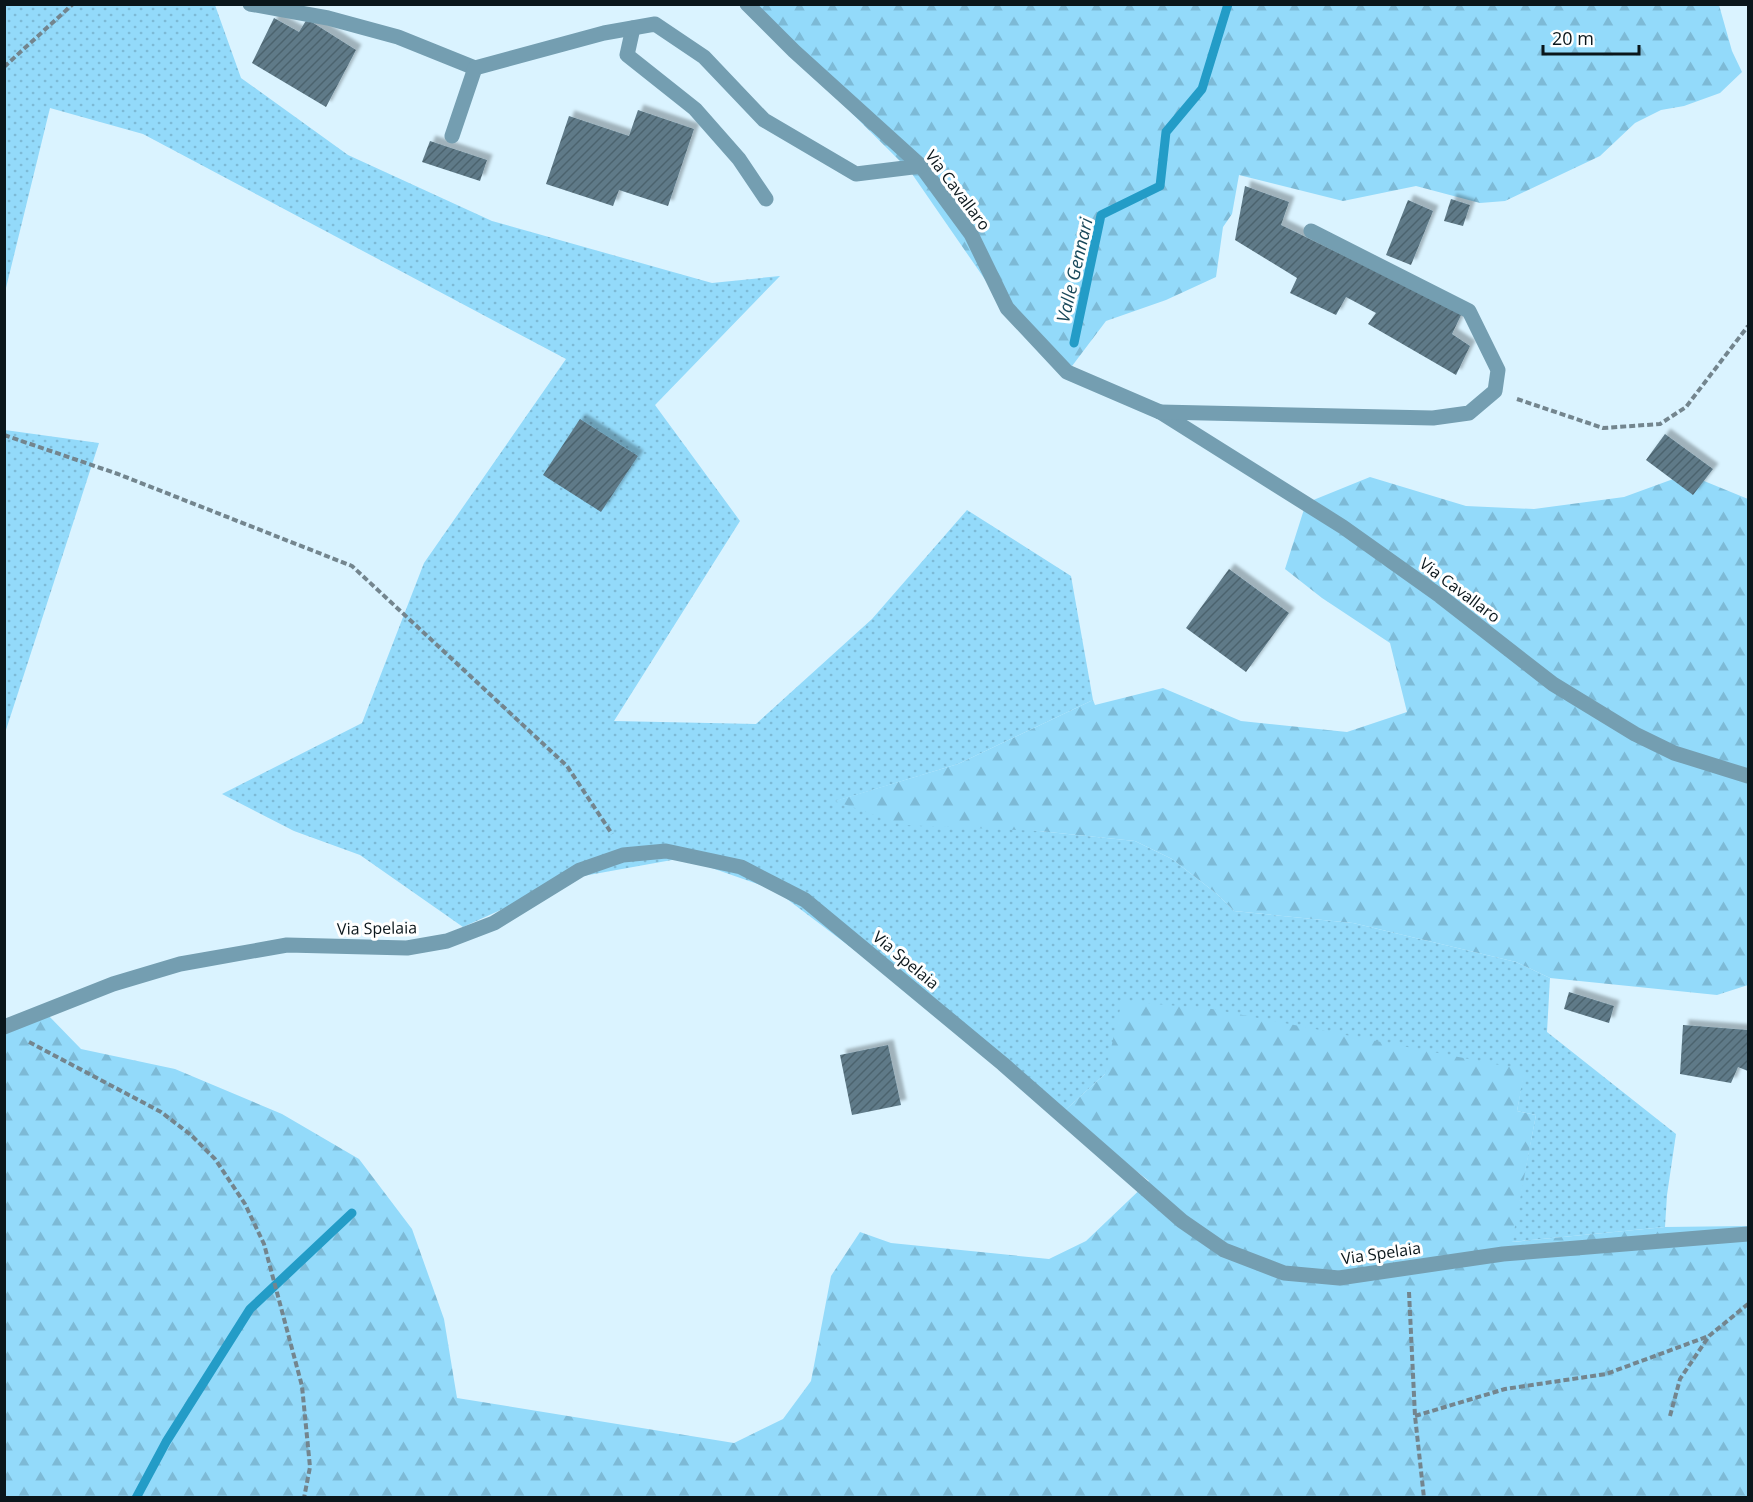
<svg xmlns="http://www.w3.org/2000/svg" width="1753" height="1502" font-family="'Open Sans',sans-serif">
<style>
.green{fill:url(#green-dots)}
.forest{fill:url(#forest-firs)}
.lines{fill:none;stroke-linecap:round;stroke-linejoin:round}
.stream{stroke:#239cc7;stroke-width:9}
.building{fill:url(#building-hatch);filter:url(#shadow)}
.path{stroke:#73858e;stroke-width:4;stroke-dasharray:6 3;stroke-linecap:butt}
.minor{stroke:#749eb1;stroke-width:15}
.labels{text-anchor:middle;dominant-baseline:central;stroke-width:6;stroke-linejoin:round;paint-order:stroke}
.street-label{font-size:16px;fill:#0a161b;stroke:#fff}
.water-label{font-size:18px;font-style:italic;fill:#1a495b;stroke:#fff}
</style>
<defs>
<pattern id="green-dots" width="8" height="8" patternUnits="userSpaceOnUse" patternTransform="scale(1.5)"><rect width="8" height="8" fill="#93dafa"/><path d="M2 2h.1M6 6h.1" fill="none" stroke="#7dbad6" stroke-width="1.8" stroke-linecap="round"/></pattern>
<pattern id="forest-firs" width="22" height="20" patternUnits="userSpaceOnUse" patternTransform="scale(1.5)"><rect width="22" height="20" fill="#93dafa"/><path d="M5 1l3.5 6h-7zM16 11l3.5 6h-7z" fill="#7dbad6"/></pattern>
<pattern id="building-hatch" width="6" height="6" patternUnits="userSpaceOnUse" patternTransform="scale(1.5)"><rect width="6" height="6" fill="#5e7a88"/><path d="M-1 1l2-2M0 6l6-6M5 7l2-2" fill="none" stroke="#4c636e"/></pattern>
<filter id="shadow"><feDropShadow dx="5.5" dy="-5.5" stdDeviation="1.5" flood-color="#0004"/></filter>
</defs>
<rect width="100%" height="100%" fill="#daf3ff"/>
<!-- green -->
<g class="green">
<polygon points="5,4 215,5 241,78 348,155 492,221 712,283 780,276 655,405 740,521 614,721 756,724 872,619 967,510 1071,576 1093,700 958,764 836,801 1039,831 1135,841 1172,859 1217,894 1234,911 1353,923 1516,962 1550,978 1547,1032 1676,1134 1667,1195 1665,1227 1511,1242 1536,1115 1517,1111 1524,1071 1105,1074 1062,1113 939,1014 775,890 683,858 572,878 463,927 360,855 294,831 222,794 362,723 424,563 566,359 143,134 50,108 5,292"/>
<polygon points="5,430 99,443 5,733 4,430"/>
</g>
<!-- forest -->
<g class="forest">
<polygon points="743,5 1719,5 1732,51 1742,72 1720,93 1684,106 1661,110 1635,123 1600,156 1505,201 1480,203 1416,186 1343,201 1239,175 1232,214 1223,227 1216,277 1166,300 1106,321 1063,378 995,294 910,171"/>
<polygon points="1687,474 1748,499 1748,985 1717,995 1550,978 1516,962 1353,923 1234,911 1217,894 1172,859 1135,841 1039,831 903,825 835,801 958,764 1093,700 1095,705 1163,688 1241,721 1347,732 1407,712 1390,643 1322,598 1285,569 1306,503 1370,477 1466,506 1534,509 1624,497"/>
<polygon points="1122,1001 1212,1009 1525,1070 1517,1111 1536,1115 1512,1242 1665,1227 1748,1226 1748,1497 5,1498 5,1030 47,1014 81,1049 175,1069 282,1114 359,1159 412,1229 444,1319 457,1398 734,1443 783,1419 811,1381 831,1276 860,1232 891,1243 1049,1259 1086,1241 1149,1181 1062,1113 1105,1074"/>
</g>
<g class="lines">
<!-- stream -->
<g class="stream">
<polyline points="1074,343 1101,215 1160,186 1166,132 1202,89 1228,4"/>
<polyline points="136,1498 166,1442 250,1309 352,1213"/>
</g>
</g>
<!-- building -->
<g class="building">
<polygon points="274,18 299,32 307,19 356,50 326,107 252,63"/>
<polygon points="638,110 694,129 668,206 619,190 613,206 546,184 569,116 629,136"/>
<polygon points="430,141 487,160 480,181 422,162"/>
<polygon points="1245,186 1289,202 1281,225 1462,313 1452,334 1470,346 1456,375 1368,324 1376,313 1346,297 1336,315 1290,293 1297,278 1235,240"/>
<polygon points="1451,199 1470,205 1463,226 1444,221"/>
<polygon points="1408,200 1433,211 1411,265 1386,255"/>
<polygon points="580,419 638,456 601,512 543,475"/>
<polygon points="1665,434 1713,469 1693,495 1646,460"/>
<polygon points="1229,569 1289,613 1246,672 1186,628"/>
<polygon points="1569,992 1614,1006 1609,1023 1564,1009"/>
<polygon points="1683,1025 1748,1030 1748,1071 1738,1067 1731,1083 1680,1074"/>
<polygon points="888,1045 901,1105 852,1115 840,1055"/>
</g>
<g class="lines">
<!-- path -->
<g class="path">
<polyline points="4,67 73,4"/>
<polyline points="1517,399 1603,428 1660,424 1686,407 1748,326"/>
<polyline points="4,435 118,474 352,566 567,766 612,834"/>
<polyline points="29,1042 161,1112 191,1135 215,1159 245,1204 264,1244 302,1386 310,1467 304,1498"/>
<polyline points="1409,1292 1415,1416 1424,1498"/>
<polyline points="1415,1416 1505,1389 1606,1374 1709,1336"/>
<polyline points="1670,1416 1680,1379 1709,1336 1748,1304"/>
</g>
<!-- minor -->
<g class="minor">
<polyline points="250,4 328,18 398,37 475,68"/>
<polyline points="747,4 794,51 921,166 971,234 1007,308 1067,372 1160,412 1343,527 1440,596 1553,684 1635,734 1674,753 1748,776"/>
<polyline points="633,28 627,55 695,109 739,159 766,199"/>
<polyline points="452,136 475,68 604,33 655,24 704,57 764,120 856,174 921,166"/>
<polyline points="1160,412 1433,418 1469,413 1495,391 1498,370 1469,311 1311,231"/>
<polyline points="4,1027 113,984 180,964 287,945 407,948 447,941 494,923 580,870 623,855 666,851 741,867 805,900 1003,1064 1182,1221 1224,1250 1284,1273 1339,1278 1503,1254 1748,1234"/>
</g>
</g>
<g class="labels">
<!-- street labels -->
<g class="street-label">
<text transform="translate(958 190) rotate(53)">Via Cavallaro</text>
<text transform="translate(1460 590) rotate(37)">Via Cavallaro</text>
<text transform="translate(377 928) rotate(-1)">Via Spelaia</text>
<text transform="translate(906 960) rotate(40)">Via Spelaia</text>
<text transform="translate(1381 1253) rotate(-8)">Via Spelaia</text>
</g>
<!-- water labels -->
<g class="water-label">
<text transform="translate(1074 270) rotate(-77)">Valle Gennari</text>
</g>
</g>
<!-- border -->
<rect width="1753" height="1502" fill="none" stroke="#0a161b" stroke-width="12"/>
<!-- scale -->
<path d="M1543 45v9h96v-9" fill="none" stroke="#0a161b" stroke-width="3"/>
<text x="1552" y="45" font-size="18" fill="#0a161b" stroke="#ffffff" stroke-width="4.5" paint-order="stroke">20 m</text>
</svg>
